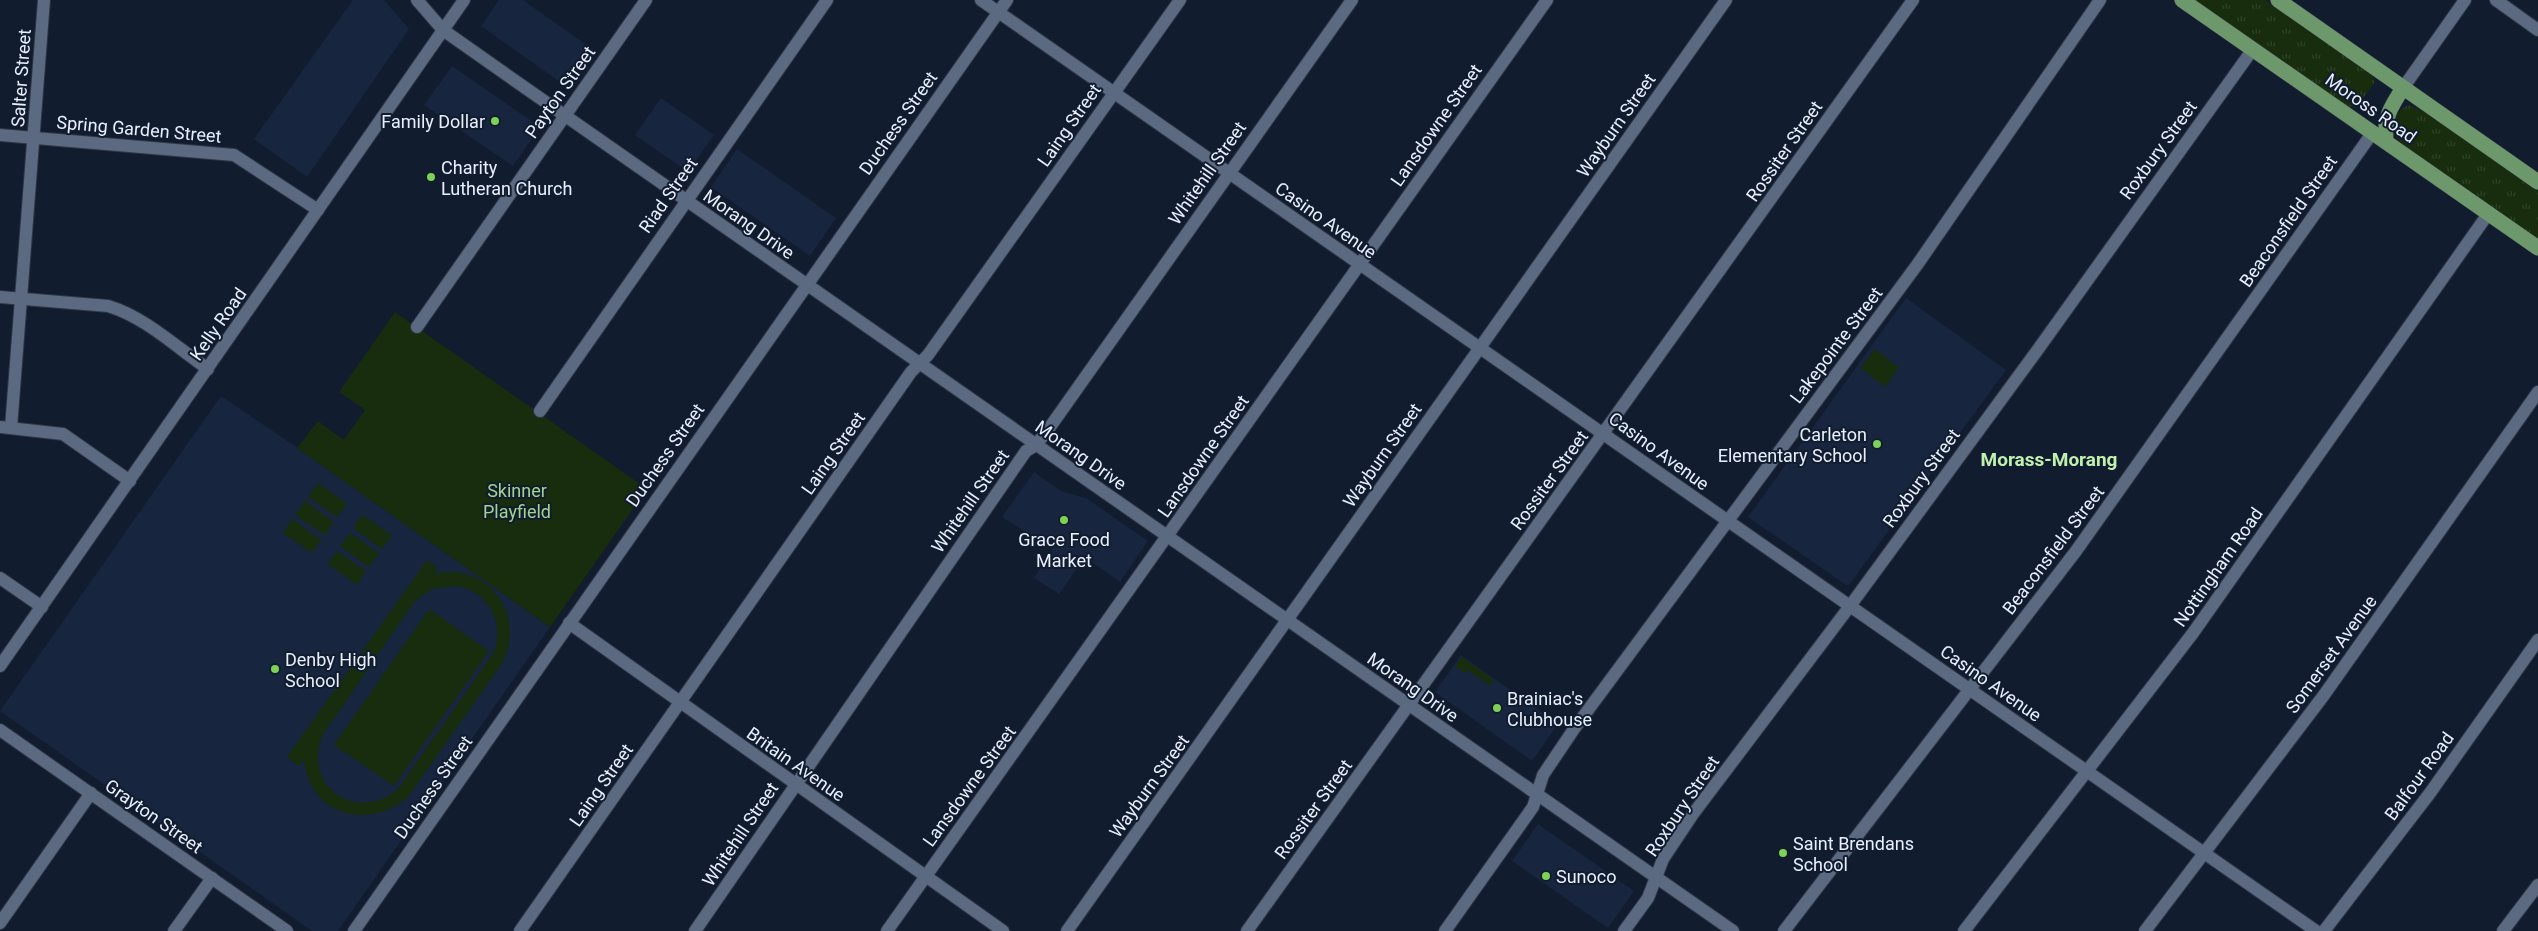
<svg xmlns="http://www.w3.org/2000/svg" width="2538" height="931" font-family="Roboto,sans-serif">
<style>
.built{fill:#17253e}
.grass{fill:url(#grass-tufts)}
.park{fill:#172d0e;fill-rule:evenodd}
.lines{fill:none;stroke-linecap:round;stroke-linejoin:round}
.minor-casing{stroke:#2f3545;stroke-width:14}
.major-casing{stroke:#2f3545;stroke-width:16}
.minor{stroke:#5b6981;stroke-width:12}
.major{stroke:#6d986b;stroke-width:15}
.poi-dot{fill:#7dd154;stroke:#111c2f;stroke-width:2}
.labels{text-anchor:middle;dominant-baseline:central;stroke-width:4;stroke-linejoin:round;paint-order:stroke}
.street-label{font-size:18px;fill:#e8f0fe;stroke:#111c2f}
.poi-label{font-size:18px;fill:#e8f0fe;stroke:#111c2f;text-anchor:start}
.park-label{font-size:18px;fill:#a2d48e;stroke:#111c2f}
.neighbourhood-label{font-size:19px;font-weight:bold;fill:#c1f0ae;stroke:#111c2f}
</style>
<defs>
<pattern id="grass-tufts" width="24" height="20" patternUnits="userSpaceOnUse" patternTransform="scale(1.25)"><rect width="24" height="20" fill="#172d0e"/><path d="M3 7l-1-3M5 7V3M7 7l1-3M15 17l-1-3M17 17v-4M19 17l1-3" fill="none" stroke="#2e4226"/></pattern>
</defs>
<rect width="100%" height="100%" fill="#111c2f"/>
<!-- built -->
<g class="built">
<polygon points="353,0 384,0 409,29 307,177 254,139"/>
<polygon points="499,0 523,0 594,50 567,87 481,26"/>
<polygon points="452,66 540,127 513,166 424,105"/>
<polygon points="661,98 714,135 688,172 635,135"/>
<polygon points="737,149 836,218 810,256 711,187"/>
<polygon points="1906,298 2006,370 1849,585 1846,585 1748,517"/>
<polygon points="221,396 317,461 550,627 338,931 312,931 0,711"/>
<polygon points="1034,472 1063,492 1086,498 1148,541 1120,582 1085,557 1059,594 1034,578 1052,549 1002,517"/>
<polygon points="1461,655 1558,724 1532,761 1435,692"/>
<polygon points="1538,824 1634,891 1608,928 1512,861"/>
</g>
<!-- grass -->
<g class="grass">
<polygon points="2194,0 2265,0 2371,74 2375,82 2356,108 2346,106"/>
<path d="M 2409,105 L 2427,113 L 2538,191 L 2538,239 L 2406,147 L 2391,133 C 2391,123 2398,108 2409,105 Z"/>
</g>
<!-- park -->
<g class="park">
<polygon points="395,312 647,489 550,627 297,448 318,421 344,440 365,410 339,392"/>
<polygon points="1875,349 1899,367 1885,387 1860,368"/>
<polygon points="318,483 347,504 337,517 308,497"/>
<polygon points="305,501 334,522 325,535 295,515"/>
<polygon points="362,515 392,535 382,549 353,528"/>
<polygon points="292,519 321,540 312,553 283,533"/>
<polygon points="350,533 379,553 369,567 340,546"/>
<polygon points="337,551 366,571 357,585 328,564"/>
<path d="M 427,560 L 438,568 L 434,574 C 489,561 528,617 501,665 L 408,797 C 369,831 310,816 304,760 L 299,766 L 287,757 ZM 455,586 C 487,590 505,621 494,652 L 398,789 C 357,824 303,787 322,736 L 414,602 L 431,589 Z"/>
<polygon points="429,609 489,651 394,786 334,745"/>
<polygon points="1462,657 1494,680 1490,686 1468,670 1465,673 1455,666"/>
</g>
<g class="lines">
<defs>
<g id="minor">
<polyline points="417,0 443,30 514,80 1733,931"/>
<polyline points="981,0 2316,931"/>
<polyline points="2496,0 2538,30"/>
<polyline points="2403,88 2465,0"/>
<polyline points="0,135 234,155 318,210"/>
<path d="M 0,297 L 108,306 C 145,317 176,347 208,369"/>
<polyline points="417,327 646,0"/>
<polyline points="540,411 827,0"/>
<polyline points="0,427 63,434 130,481"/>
<polyline points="11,428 44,0"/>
<polyline points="0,578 42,607"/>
<polyline points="569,623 1003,931"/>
<polyline points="0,666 464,0"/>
<polyline points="0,730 287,931"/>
<polyline points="0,923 91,793"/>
<polyline points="174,931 212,878"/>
<polyline points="354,931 1007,0"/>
<polyline points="520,931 911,372 928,355 1180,0"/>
<polyline points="695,931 1026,451 1036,445 1050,427 1352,0"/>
<polyline points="887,931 1547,0"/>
<polyline points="1067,931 1726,0"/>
<polyline points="1247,931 1913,0"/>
<polyline points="1445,931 1533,807 1543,775 1574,729 1917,265 2100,0"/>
<polyline points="1624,931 1648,898 1663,859 1693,814 1850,606 2039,348 2253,49"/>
<polyline points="1784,931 2076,551 2373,132"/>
<polyline points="1964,931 2193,633 2488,214"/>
<polyline points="2145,931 2324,695 2538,392"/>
<polyline points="2324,931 2430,793 2538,640"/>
<polyline points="2503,931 2538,885"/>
</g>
<g id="major">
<polyline points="2182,0 2538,248"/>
<polyline points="2278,0 2538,182"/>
<path d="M 2386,142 C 2384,117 2390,108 2403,88"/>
</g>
</defs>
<!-- minor casing -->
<use href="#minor" class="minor-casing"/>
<!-- major casing -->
<use href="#major" class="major-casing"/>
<!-- minor -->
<use href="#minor" class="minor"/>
<!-- major -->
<use href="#major" class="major"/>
</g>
<!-- markers -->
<g class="poi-dot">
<circle cx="495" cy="121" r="5"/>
<circle cx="431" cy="177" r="5"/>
<circle cx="1877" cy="444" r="5"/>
<circle cx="1064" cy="520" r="5"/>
<circle cx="275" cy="669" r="5"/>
<circle cx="1497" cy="708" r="5"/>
<circle cx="1783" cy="853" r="5"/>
<circle cx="1546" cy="876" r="5"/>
</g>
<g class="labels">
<!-- street labels -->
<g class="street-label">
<text transform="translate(21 78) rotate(-86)">Salter Street</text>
<text transform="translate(560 92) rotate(-55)">Payton Street</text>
<text transform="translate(2371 108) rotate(35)">Moross Road</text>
<text transform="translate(898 123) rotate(-55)">Duchess Street</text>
<text transform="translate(1069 125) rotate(-55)">Laing Street</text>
<text transform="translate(1436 125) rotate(-55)">Lansdowne Street</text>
<text transform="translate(1616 125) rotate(-55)">Wayburn Street</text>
<text transform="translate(139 129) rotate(5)">Spring Garden Street</text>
<text transform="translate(2158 150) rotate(-54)">Roxbury Street</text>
<text transform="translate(1784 151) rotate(-55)">Rossiter Street</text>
<text transform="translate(1207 173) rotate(-55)">Whitehill Street</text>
<text transform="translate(668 195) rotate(-55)">Riad Street</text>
<text transform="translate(1326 220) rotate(35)">Casino Avenue</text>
<text transform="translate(2288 221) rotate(-55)">Beaconsfield Street</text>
<text transform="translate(749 224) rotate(35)">Morang Drive</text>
<text transform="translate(218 324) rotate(-55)">Kelly Road</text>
<text transform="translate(1836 345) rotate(-53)">Lakepointe Street</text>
<text transform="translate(1659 451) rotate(36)">Casino Avenue</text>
<text transform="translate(833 453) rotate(-55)">Laing Street</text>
<text transform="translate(665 455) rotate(-55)">Duchess Street</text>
<text transform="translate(1081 455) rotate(35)">Morang Drive</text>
<text transform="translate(1382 455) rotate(-55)">Wayburn Street</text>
<text transform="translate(1203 456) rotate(-55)">Lansdowne Street</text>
<text transform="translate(1921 478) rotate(-54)">Roxbury Street</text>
<text transform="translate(1549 480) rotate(-54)">Rossiter Street</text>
<text transform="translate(970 501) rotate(-55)">Whitehill Street</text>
<text transform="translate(2053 550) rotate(-53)">Beaconsfield Street</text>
<text transform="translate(2218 567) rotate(-55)">Nottingham Road</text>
<text transform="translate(2331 654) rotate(-54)">Somerset Avenue</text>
<text transform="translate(1991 683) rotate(35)">Casino Avenue</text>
<text transform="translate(1413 687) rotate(35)">Morang Drive</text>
<text transform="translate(796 764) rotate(35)">Britain Avenue</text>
<text transform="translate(2419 776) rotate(-54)">Balfour Road</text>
<text transform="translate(601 785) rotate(-55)">Laing Street</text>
<text transform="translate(969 786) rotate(-54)">Lansdowne Street</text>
<text transform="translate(1149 786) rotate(-54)">Wayburn Street</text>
<text transform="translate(433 787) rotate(-55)">Duchess Street</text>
<text transform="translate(1682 806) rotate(-56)">Roxbury Street</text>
<text transform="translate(1313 809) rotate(-54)">Rossiter Street</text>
<text transform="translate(154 816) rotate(35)">Grayton Street</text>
<text transform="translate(740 834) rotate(-56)">Whitehill Street</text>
</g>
<!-- poi labels -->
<g class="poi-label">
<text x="485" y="121" text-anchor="end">Family Dollar</text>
<text x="441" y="167">Charity<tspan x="441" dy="21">Lutheran Church</tspan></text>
<text x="1867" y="434" text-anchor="end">Carleton<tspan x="1867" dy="21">Elementary School</tspan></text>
<text x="1064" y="539" text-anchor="middle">Grace Food<tspan x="1064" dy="21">Market</tspan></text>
<text x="285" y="659">Denby High<tspan x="285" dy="21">School</tspan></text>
<text x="1507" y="698">Brainiac's<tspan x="1507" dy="21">Clubhouse</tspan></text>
<text x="1793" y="843">Saint Brendans<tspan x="1793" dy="21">School</tspan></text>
<text x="1556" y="876">Sunoco</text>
</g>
<!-- park labels -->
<g class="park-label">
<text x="517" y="490">Skinner<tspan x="517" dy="21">Playfield</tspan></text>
</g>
<!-- neighbourhood labels -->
<g class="neighbourhood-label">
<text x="2049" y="459">Morass-Morang</text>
</g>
</g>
</svg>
